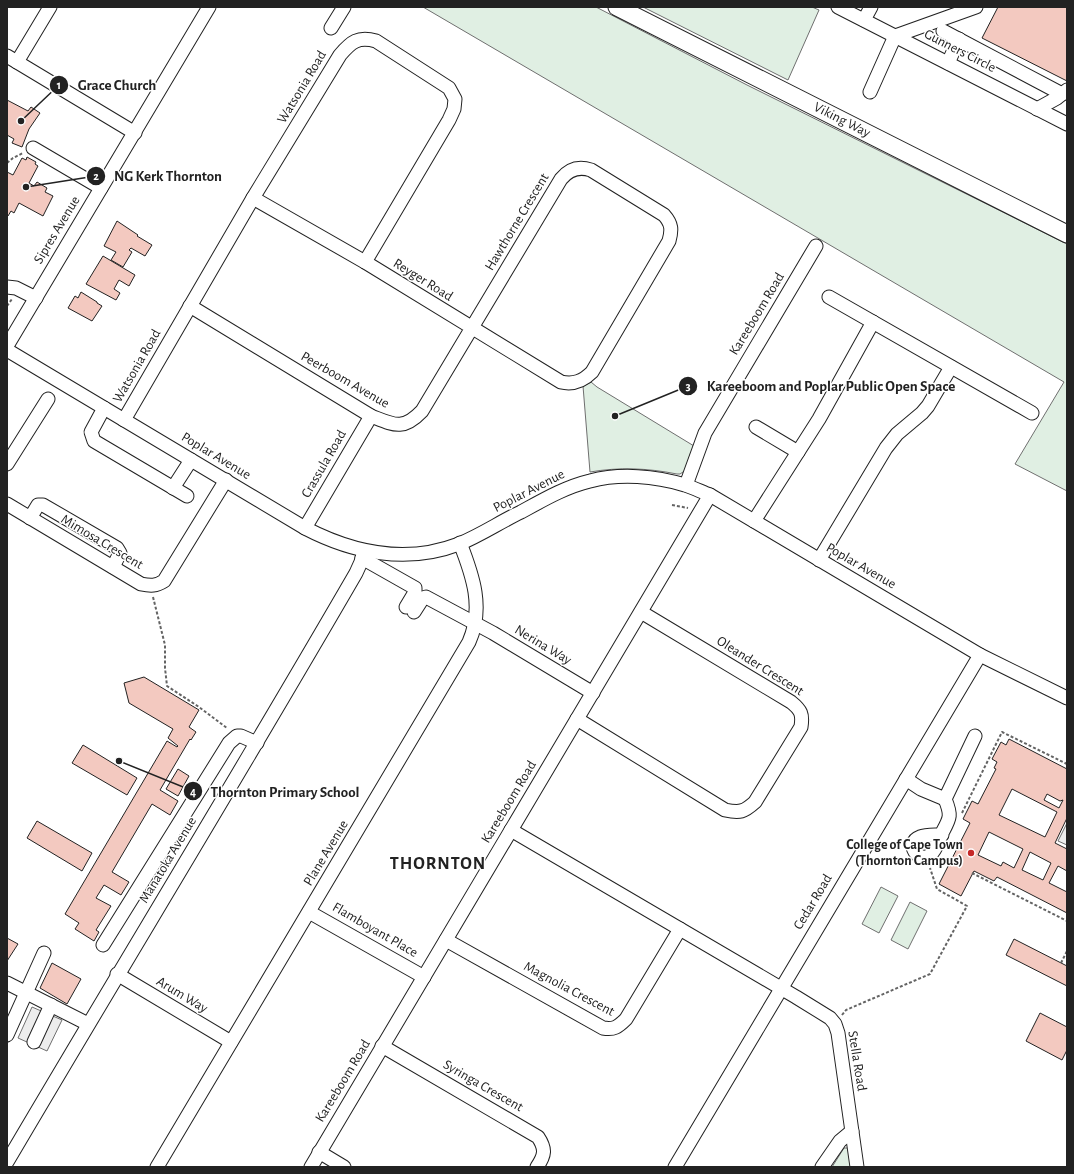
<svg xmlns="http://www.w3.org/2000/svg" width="1074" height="1174" font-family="'Alegreya Sans',sans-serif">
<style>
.green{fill:#e0efe3;stroke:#6f6f6f}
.parking{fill:#ededed;stroke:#6f6f6f}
.building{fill:#f3c9c0;stroke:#222;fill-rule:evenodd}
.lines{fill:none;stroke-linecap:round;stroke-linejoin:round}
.minor-casing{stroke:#222;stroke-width:15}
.major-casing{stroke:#222;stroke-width:19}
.path{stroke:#646464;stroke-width:2;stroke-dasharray:3 2;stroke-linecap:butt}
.minor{stroke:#fff;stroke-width:13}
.major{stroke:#fff;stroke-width:17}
.poi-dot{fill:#c62828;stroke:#fff;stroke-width:1.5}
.labels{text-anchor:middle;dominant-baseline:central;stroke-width:3;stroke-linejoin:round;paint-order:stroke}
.street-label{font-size:14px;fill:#222;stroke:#fff}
.poi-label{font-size:14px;font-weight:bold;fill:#222;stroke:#fff;text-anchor:end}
.district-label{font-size:18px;font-weight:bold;letter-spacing:1px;fill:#222;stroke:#fff}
.leader{fill:none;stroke:#222;stroke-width:1.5}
.callout-dot{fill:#222;stroke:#fff;stroke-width:1.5}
.mark-label{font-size:12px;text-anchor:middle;font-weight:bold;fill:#fff}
.callout-label{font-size:15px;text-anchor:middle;font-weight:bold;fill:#222;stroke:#fff;stroke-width:3;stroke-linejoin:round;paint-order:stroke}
</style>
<rect width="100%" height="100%" fill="#fff"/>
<!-- green -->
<g class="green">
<polygon points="423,7 596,7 747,85 1067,244 1067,491 1015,464 1064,382"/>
<polygon points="643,7 812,7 819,10 788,80"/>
<path d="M 591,382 L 597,387 L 694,446 L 686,470 L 680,474 L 677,474 C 647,468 619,467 590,472 L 583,386 Z"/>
<polygon points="881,887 898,896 879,933 862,924"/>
<polygon points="910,902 927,911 908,949 891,940"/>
<polygon points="844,1148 848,1148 853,1167 832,1167"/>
</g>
<!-- parking -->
<g class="parking">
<polygon points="1067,823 1067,845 1058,841"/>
<polygon points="32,1007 62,1020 47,1051 18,1038"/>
</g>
<!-- building -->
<g class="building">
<polygon points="998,7 1067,7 1067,81 982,38"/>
<polygon points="7,100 28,111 31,107 40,113 29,129 22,147 12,143 14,139 7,135"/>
<polygon points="27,157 36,162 35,164 38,166 29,183 34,186 37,182 47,188 45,192 53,196 43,216 19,203 14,213 11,211 8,216 7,216 7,172 13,175 22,158 26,160"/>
<polygon points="117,221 138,235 137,236 152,245 145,256 131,248 129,250 132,252 123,267 111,260 116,252 104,246"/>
<polygon points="103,256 135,275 129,286 119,280 114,289 120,293 116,300 86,284"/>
<polygon points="81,292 97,302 97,303 102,306 92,321 68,308 75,296 78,298"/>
<polygon points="144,677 199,710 189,727 196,732 191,740 190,739 160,790 178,801 170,815 152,804 112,872 129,882 121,895 104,885 96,898 111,906 96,930 99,932 94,941 75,929 79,923 65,914 167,741 177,747 178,746 168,738 173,729 129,703 124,683"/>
<path d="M 1009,739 L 1067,769 L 1067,818 L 1055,843 L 1067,849 L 1067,871 L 1058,866 L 1049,883 L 1067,892 L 1067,913 L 997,877 L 994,881 L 974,871 L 961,896 L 939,884 L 970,823 L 963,819 L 972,801 L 978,804 L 996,769 L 994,768 L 997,762 L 992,759 L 1001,742 L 1006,745 ZM 1012,789 L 1057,812 L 1045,837 L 999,815 ZM 1047,794 L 1060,801 L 1063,800 L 1059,808 L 1044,800 ZM 989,832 L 1023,849 L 1014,868 L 1003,862 L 1001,866 L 978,855 ZM 1030,852 L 1051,863 L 1043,880 L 1022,870 Z"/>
<polygon points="83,745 137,778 127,795 72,763"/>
<polygon points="178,769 189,776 178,796 166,789"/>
<polygon points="37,821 92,853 82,871 27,838"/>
<polygon points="7,938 18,944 7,961"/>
<polygon points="1014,939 1067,966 1067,986 1006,955"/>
<polygon points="52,963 81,979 67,1004 40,988"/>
<polygon points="1040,1013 1067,1027 1067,1050 1062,1060 1026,1041"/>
</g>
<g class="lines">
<defs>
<g id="minor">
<polyline points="838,7 1067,124"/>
<polyline points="864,20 871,7"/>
<polyline points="331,28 344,7"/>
<polyline points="943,31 1062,94"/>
<polyline points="7,56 135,133"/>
<polyline points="17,62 50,7"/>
<polyline points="948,63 959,39"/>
<polyline points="870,92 895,36 976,7"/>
<polyline points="1037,109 1057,98 1067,90"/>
<polyline points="33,148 101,188"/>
<polyline points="7,287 16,288 36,298"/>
<polyline points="829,297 1032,413"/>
<path d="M 190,306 L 371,416 C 394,425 403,431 422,411 L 561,179 C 569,169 579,166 591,170 L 664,215 C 672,224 672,230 669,241 L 592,372 C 583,381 574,385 561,382 L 365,262 L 253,198"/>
<polyline points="7,346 209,7"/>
<path d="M 7,350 L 305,528 C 353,553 407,564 459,544 C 481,535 500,522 521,512 C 543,500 565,487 590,481 C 620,473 655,476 685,485 C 694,488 702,492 710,495 L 980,655 L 1067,698"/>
<polyline points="104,408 91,432 94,441 187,496"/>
<path d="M 124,420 L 253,198 L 340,55 C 351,42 358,36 376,41 L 449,88 L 455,99 L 454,109 L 449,120 L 365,262"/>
<polyline points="756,427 798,452"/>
<polyline points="7,464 48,399"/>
<polyline points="686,485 705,433 816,246"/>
<polyline points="173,488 191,460"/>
<path d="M 7,504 L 141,584 C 151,586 156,586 164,581 L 226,480"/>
<polyline points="30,518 38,505 43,505 117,548 120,553 113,567"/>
<polyline points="754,521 819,419 873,322"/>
<polyline points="305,528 371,416"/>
<polyline points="362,558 415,588 415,592 406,607"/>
<polyline points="819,560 886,448 897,434 922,413 928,406 951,367"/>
<polyline points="414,612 423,598 426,597 493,633 593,693"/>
<path d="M 577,719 L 725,810 C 740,813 744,812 755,802 L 801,727 C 803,714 801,710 791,702 L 641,612"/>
<polyline points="906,779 921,789 945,799 975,736"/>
<polyline points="511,830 796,997 830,1018 835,1024 838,1033 857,1167"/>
<path d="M 942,835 C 935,835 927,834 920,837 C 904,843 919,864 930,855 C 937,849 938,841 942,833 C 950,818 952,816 945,799"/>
<polyline points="309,912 424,977"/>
<path d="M 446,940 L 603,1028 C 614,1030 618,1027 626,1019 L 680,929"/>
<polyline points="103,945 229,743 237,736 241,736 257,743"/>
<polyline points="117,974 231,1042"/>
<polyline points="7,983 88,1024"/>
<polyline points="7,1035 44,953"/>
<polyline points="34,1042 51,1005"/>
<path d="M 382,1046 L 538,1137 C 546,1149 545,1155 537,1167"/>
<polyline points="319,1152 344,1167"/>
<path d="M 7,1162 C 123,965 242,770 356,573 L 361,562 L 364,551"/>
<path d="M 157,1167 L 469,642 C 484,608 473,576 460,543"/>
<polyline points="311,1167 710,495"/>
<polyline points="675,1167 980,655"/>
<polyline points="822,1167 840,1141 852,1131"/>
</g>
<polyline id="major" points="617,7 1067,234"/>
</defs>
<!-- minor casing -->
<use href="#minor" class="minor-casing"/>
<!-- major casing -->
<use href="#major" class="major-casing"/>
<!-- path -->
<g class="path">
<polyline points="7,163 13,158 23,153"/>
<polyline points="7,306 12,299"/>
<polyline points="672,505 688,508"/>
<polyline points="153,597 165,645 165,668 167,686 199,707 227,728"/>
<polyline points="962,813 1002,732 1067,764"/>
<polyline points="972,873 1067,921"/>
<polyline points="1061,963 1067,951"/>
<polyline points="842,1015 846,1010 930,974 967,906 937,889 930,868"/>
</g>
<!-- minor -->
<use href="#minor" class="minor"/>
<!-- major -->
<use href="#major" class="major"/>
</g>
<!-- markers -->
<circle class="poi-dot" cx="971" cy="853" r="4"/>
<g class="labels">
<!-- street labels -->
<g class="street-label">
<text transform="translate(960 51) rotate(27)">Gunners Circle</text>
<text transform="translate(302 87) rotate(-59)">Watsonia Road</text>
<text transform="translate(842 120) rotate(27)">Viking Way</text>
<text transform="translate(517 222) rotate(-59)">Hawthorne Crescent</text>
<text transform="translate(57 230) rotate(-59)">Sipres Avenue</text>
<text transform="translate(423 280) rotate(32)">Reyger Road</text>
<text transform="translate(757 314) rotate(-59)">Kareeboom Road</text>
<text transform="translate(137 366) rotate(-60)">Watsonia Road</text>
<text transform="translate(345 380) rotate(30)">Peerboom Avenue</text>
<text transform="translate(216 456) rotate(31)">Poplar Avenue</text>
<text transform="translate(324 464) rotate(-60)">Crassula Road</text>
<text transform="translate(529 491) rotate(-27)">Poplar Avenue</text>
<text transform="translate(102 542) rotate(31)">Mimosa Crescent</text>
<text transform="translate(861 566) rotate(30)">Poplar Avenue</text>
<text transform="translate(543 645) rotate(31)">Nerina Way</text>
<text transform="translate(760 666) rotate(32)">Oleander Crescent</text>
<text transform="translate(509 802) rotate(-59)">Kareeboom Road</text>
<text transform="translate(326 853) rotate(-59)">Plane Avenue</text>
<text transform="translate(168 860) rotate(-59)">Manatoka Avenue</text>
<text transform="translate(813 902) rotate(-59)">Cedar Road</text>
<text transform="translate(375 930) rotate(30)">Flamboyant Place</text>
<text transform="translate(569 989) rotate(28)">Magnolia Crescent</text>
<text transform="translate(182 995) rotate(31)">Arum Way</text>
<text transform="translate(857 1061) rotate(81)">Stella Road</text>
<text transform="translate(343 1081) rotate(-59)">Kareeboom Road</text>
<text transform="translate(483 1086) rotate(30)">Syringa Crescent</text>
</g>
<!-- poi labels -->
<g class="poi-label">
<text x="963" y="845">College of Cape Town<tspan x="963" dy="16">(Thornton Campus)</tspan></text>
</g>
<!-- district labels -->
<g class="district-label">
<text x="438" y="864">THORNTON</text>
</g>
</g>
<!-- callouts -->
<path class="leader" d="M21 121L59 85M26 187L96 176M615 416L688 386M119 761L193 791"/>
<g class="callout-dot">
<circle cx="21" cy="121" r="4"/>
<circle cx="26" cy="187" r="4"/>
<circle cx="615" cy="416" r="4"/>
<circle cx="119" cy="761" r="4"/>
<circle cx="59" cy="85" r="10"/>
<circle cx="96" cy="176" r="10"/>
<circle cx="688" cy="386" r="10"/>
<circle cx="193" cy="791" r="10"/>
</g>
<g class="mark-label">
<text x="59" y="89">1</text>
<text x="96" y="180">2</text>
<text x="688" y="390">3</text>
<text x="193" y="796">4</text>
</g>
<g class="callout-label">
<text x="117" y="90">Grace Church</text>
<text x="168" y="181">NG Kerk Thornton</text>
<text x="831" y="391">Kareeboom and Poplar Public Open Space</text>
<text x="285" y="797">Thornton Primary School</text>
</g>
<!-- border -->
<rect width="1074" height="1174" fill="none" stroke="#222222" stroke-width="16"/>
</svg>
